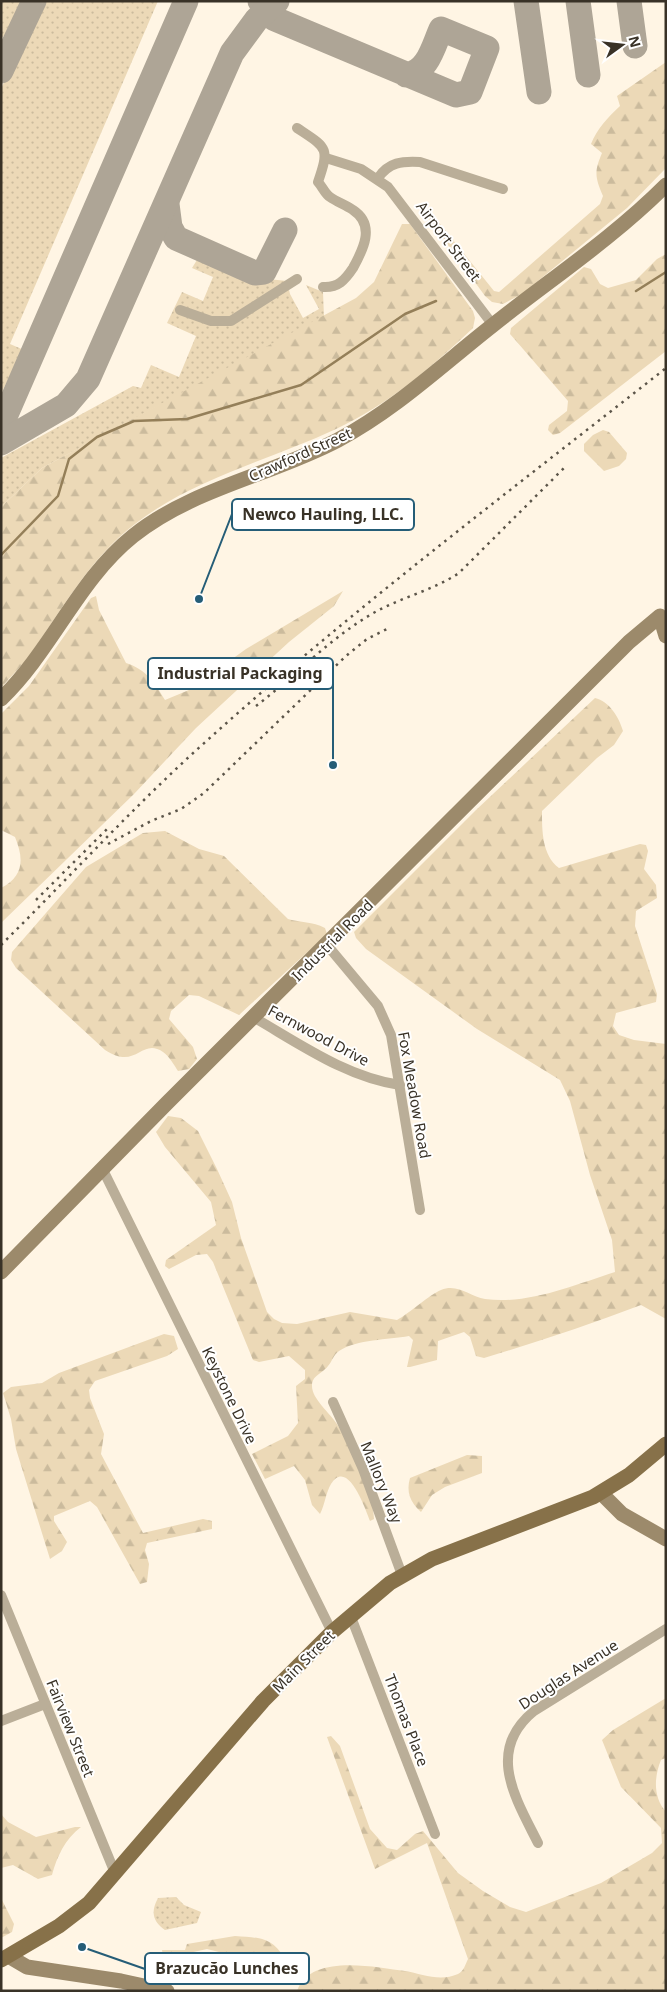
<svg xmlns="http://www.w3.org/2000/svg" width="667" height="1992" font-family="'Noto Sans',sans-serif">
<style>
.grass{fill:url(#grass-dots)}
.forest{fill:url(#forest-firs)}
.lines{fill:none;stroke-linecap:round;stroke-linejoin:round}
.stream{stroke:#947f59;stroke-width:2.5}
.taxiway{stroke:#aea596;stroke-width:25}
.street{stroke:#baae98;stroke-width:10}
.secondary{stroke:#9c8a6b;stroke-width:15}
.primary{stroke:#877149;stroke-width:15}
.rail{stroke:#5c5549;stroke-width:2.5;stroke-dasharray:2.5 5;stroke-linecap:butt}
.labels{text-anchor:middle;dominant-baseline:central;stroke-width:4;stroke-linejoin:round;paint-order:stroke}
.street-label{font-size:15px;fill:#393227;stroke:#fff}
.leader{fill:none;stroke:#255d77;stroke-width:2}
.callout-dot{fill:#255d77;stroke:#fff;stroke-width:2}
.callout{fill:#fff;stroke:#255d77;stroke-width:2}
.callout-label{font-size:16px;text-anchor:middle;font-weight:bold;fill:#393227}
</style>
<defs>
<pattern id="grass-dots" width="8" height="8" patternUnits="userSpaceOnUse" patternTransform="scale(1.25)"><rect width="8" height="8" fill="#ecd9b7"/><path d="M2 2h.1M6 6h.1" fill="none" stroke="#cbbb9d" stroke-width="1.8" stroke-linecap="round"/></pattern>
<pattern id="forest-firs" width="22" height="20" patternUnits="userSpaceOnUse" patternTransform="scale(1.25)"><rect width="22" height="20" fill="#ecd9b7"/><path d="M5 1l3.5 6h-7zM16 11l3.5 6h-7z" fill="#cbbb9d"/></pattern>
</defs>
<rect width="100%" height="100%" fill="#fff5e4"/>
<!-- grass -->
<g class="grass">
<polygon points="1,1 24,1 8,31 1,39"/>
<polygon points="42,1 158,1 10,344 24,350 1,393 1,89"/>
<polygon points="200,255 249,277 287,281 290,294 303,318 319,309 306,285 323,292 324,317 42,468 1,507 1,458 133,386 141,388 151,365 179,377 196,336 167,323 182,292 203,301 213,277 192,268"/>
<path d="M 176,1897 L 184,1905 L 201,1912 L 197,1923 L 165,1930 C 152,1921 151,1911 158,1898 Z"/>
</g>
<!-- forest -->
<g class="forest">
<path d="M 666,62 L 666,168 L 627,208 L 522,294 L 503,304 L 492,302 L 485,296 L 429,219 L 432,217 L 437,220 L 494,291 L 499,292 L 600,204 L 603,196 C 595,177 594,172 602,153 L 591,144 C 597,129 608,117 620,106 L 617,96 Z"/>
<path d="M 402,224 L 410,224 L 473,311 L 475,318 L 473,328 C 432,367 388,405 336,429 C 270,460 194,478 135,524 C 89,559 62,610 29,656 C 21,667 10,677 1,688 L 1,507 L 42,468 L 356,298 L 374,282 Z"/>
<polygon points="666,254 666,351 560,433 553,435 548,430 549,425 567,411 568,401 517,342 510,334 511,328 584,267 591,269 600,284 608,288 636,280 657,259"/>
<polygon points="603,430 609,432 627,453 626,459 619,466 604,471 584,451 584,444 593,435"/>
<path d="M 343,591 L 334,606 L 289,642 L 196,728 L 134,794 L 1,923 L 1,888 C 24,876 24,859 15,837 L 1,830 L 1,714 L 29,686 L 91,598 L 96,596 L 99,610 L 126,663 C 147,670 154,682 165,700 L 189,690 L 246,649 Z"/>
<path d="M 595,698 C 609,701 619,717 623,731 L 614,745 L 597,758 L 542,811 C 542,831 542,855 559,868 L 640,844 L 646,845 L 648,851 L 644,869 L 656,885 L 657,898 L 636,911 L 635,926 L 657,994 L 656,1002 L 616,1013 L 613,1026 L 619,1035 L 634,1040 L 666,1044 L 666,1319 L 641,1305 C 589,1325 537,1342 484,1358 L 476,1356 L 470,1337 L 464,1332 L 438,1341 L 437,1360 L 410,1367 L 407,1367 L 413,1340 L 409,1336 C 388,1340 357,1339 339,1351 C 333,1355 332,1362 328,1366 C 322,1374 312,1375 312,1386 C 312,1399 330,1413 337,1424 C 350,1445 374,1495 374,1519 L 370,1521 C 366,1511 348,1457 331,1484 C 326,1492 325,1504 320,1514 L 312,1505 L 305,1480 L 294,1466 L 265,1479 L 252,1454 L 288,1436 L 298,1423 L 296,1386 L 305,1379 L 305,1370 L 289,1356 L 259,1362 L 253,1360 L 213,1262 L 207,1254 L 196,1255 L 169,1269 L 165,1266 L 166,1260 L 216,1225 L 211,1202 L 165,1147 L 156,1132 L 168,1116 L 181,1118 L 198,1131 L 217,1169 L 232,1202 L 241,1238 L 267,1312 L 274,1319 L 282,1323 L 297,1324 L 350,1312 L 397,1320 C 410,1313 429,1295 441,1290 C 458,1283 470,1297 485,1299 C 528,1305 574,1285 615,1272 L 612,1240 L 590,1175 L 570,1101 L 560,1080 L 477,1029 L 366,949 L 356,938 L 354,932 L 476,810 Z"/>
<path d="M 165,831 L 199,849 L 224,856 L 288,919 C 301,923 312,921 325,928 L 327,934 L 239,1015 L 199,996 L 189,995 L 171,1011 L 169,1019 L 193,1047 L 197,1059 L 189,1069 L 178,1071 C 174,1065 169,1056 163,1052 C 141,1037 137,1071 105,1050 L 16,968 L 11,960 L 12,952 L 86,867 L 143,833 Z"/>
<polygon points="164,1334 174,1336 178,1349 167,1356 95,1381 89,1390 90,1398 104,1434 101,1454 143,1533 203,1519 212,1521 212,1529 147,1543 145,1550 149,1564 147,1582 140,1584 97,1507 90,1501 54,1516 54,1521 67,1542 62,1551 50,1559 16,1449 11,1419 3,1393 11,1387 42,1383 59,1373"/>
<path d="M 467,1455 L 482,1456 L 482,1473 L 445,1487 L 432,1495 L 421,1512 C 410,1502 406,1492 410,1478 Z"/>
<path d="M 666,1698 L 666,1758 L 661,1760 C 654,1777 653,1797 666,1812 L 666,1991 L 297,1991 C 310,1953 375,1967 405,1971 C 422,1974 440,1982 458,1974 C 464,1971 465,1965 468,1959 L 427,1843 L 375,1869 L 327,1737 L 331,1736 L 340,1746 L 370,1829 L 387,1848 L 397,1850 L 415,1834 L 423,1831 L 458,1873 L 483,1891 L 510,1907 L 526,1912 L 601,1883 L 652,1853 L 662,1843 L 661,1828 L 621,1787 L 602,1740 L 613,1730 Z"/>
<path d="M 1,1814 L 8,1822 L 36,1837 L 75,1827 L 81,1827 C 65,1839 57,1856 52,1875 L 38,1879 L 13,1865 L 1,1868 Z"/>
<polygon points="1,1898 14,1924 12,1932 1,1938"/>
<path d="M 235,1936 C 261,1938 273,1937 286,1961 L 281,1984 L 253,1972 L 227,1954 L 207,1949 L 189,1953 L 182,1961 L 171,1967 L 164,1962 L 162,1950 L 185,1950 L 187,1944 Z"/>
</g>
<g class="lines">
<!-- stream -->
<g class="stream">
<polyline points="636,291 666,272"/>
<polyline points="1,555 58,496 69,459 97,437 134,421 187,419 301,385 405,314 436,301"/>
</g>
<!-- taxiway -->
<g class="taxiway">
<path d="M 260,1 L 269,15 L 275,19 L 456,95 L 470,92 L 487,48 L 441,29 C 433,47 428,72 406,75"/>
<polyline points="526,1 539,92"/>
<polyline points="578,1 588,75"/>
<polyline points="629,1 635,46"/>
<polyline points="1,71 34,1"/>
<polyline points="167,204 170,227 176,238 255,273 264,272 285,230"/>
<polyline points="1,426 186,1"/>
<polyline points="1,443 66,405 88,379 232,53 257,19 277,1"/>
</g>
<!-- street -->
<g class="street">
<path d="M 297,128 C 327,148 330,147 318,182 C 322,186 325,194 330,197 C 337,202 346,205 353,210 C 376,225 363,250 353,268 C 345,280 338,288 323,287"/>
<polyline points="326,158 361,169 388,187 493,325"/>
<path d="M 378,178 C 389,162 402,161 420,162 L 503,189"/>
<polyline points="180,310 211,321 231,321 297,279"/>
<polyline points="327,945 378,1006 391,1035 420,1210"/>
<path d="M 253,1017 C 300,1044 346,1077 400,1085"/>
<polyline points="103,1170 332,1632"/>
<polyline points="333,1402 363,1469 402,1575"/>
<polyline points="1,1595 115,1873"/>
<polyline points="351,1617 435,1834"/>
<polyline points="1,1721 45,1704"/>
<path d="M 538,1843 C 516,1799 485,1751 534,1711 L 666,1629"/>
</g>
<!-- secondary -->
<g class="secondary">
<path d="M 1,699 C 52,650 78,580 133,536 C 193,488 272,475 338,440 C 396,409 442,365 493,325 C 551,279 613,238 666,185"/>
<polyline points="1,1272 167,1103 629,642 660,616 666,636"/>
<polyline points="601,1493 622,1514 666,1539"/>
<polyline points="10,1957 27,1967 121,1981 167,1991"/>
</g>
<!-- primary -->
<polyline class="primary" points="1,1960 59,1926 89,1903 263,1701 332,1632 390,1583 432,1559 593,1497 629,1475 666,1444"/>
<!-- rail -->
<g class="rail">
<path d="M 256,706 C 294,677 328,640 370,615 C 398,598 432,591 459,573 L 564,468"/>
<polyline points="108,844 151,821 181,809 204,793 346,656 367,639 389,628"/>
<polyline points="36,900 109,827"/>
<path d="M 1,945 C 68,879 132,808 202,745 C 350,611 510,491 666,368"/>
</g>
</g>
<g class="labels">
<!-- street labels -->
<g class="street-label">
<text transform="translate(449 241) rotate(53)">Airport Street</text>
<text transform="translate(300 454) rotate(-24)">Crawford Street</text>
<text transform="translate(332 940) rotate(-45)">Industrial Road</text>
<text transform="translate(319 1035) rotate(28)">Fernwood Drive</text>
<text transform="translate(415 1095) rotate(80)">Fox Meadow Road</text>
<text transform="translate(230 1395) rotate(64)">Keystone Drive</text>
<text transform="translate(382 1482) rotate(68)">Mallory Way</text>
<text transform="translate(303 1661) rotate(-45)">Main Street</text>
<text transform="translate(568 1674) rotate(-33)">Douglas Avenue</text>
<text transform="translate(407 1720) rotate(69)">Thomas Place</text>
<text transform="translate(71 1728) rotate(68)">Fairview Street</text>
</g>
</g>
<!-- callouts -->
<path class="leader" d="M199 599L232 514M333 765L333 673M82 1947L145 1969"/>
<g class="callout-dot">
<circle cx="199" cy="599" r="5"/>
<circle cx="333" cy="765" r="5"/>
<circle cx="82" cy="1947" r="5"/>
</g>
<g class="callout">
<rect x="232" y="499" width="182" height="31" rx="5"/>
<rect x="148" y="658" width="185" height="31" rx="5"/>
<rect x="145" y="1953" width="164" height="31" rx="5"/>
</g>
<g class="callout-label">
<text x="323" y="520">Newco Hauling, LLC.</text>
<text x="240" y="679">Industrial Packaging</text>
<text x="227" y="1974">Brazucăo Lunches</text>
</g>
<!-- border -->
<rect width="667" height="1992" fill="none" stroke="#393227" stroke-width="5"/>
<!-- north arrow -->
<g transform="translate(622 45) rotate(75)" stroke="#ffffff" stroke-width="4" paint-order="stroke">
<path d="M0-4L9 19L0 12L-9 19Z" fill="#393227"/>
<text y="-8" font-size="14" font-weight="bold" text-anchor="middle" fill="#393227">N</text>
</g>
</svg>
